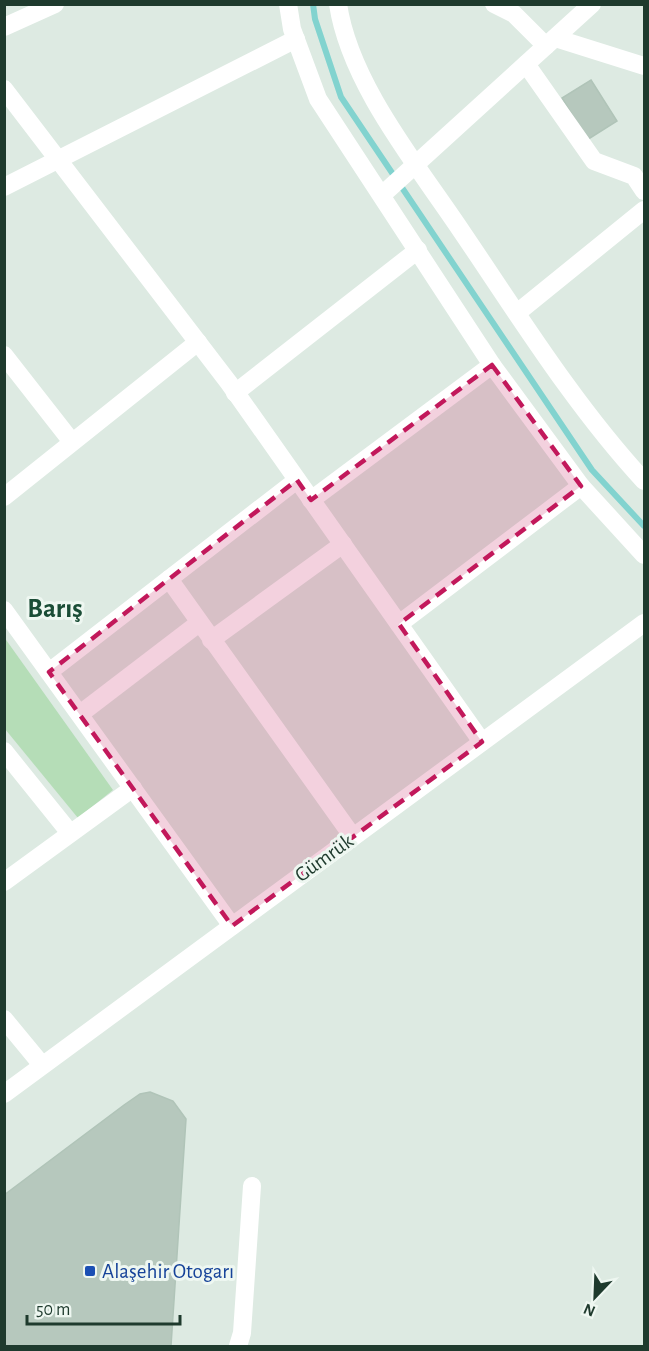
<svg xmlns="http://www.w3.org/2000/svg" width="649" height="1351" font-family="'Alegreya Sans',sans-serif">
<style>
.green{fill:#b5ddb7}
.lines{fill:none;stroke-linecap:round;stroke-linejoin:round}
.stream{stroke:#82d3cf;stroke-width:6}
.building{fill:#b6c8bd;stroke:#b0c4b8;stroke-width:1.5}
.minor{stroke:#fff;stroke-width:18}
.marked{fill:#c2185b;fill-opacity:0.2;stroke:#c2185b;stroke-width:4.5;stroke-dasharray:12 8;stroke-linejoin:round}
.transit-dot{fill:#1a4fb4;stroke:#eef7f1;stroke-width:2}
.labels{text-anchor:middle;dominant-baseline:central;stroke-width:6;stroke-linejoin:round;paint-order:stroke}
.street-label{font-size:21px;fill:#1e3a2d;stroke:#eef7f1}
.transit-label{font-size:21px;fill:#164399;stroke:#eef7f1;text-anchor:start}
.district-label{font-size:27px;font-weight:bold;fill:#1a4d36;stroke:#eef7f1}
</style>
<rect width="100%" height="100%" fill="#ddeae2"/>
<!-- green -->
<polygon class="green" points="4,637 113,790 78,818 5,729"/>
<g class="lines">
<!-- stream -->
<polyline class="stream" points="313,4 315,19 341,97 592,470 644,526"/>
</g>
<!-- building -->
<g class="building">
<polygon points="591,80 617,121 587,140 562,98"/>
<polygon points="150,1092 173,1101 186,1119 171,1346 4,1346 4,1195 124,1105 140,1094"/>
</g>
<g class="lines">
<!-- minor -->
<g class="minor">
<polyline points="288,4 292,29 318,99 492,365 581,486 644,555"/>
<path d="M 338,4 C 350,85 419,167 464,235 C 521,319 575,406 644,481"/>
<polyline points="494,4 514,14 546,46"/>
<polyline points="4,27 55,4"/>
<polyline points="555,38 644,66"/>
<polyline points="526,64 594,161 634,176 644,191"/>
<polyline points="4,89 229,383 482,742"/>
<polyline points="4,187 296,39"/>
<polyline points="382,195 592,4"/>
<polyline points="517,313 644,210"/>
<polyline points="4,355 72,442"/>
<polyline points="235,393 418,250"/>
<polyline points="4,497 198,342"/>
<polyline points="311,500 492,365"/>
<polyline points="169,579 353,837"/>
<polyline points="4,610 232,926"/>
<polyline points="399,624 581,486"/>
<polyline points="211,640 343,544"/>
<polyline points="49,672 297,480"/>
<polyline points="80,714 199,623"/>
<polyline points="4,751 70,833"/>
<polyline points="4,882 133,788"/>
<polyline points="4,1019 42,1065"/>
<polyline points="4,1094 644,623"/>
<polyline points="238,1346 242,1333 252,1186"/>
</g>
</g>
<!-- marked area -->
<path class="marked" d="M 492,365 L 581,486 L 399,624 L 482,742 L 232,926 L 49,672 L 297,480 L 311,500 Z"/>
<!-- markers -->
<rect class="transit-dot" x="84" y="1265" width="12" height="12" rx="3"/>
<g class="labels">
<!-- street labels -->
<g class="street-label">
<text transform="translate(324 858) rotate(-36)">Gümrük</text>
</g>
<!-- transit labels -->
<g class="transit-label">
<text x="102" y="1271">Alaşehir Otogarı</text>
</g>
<!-- district labels -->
<g class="district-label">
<text x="55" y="608">Barış</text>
</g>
</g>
<!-- border -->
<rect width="649" height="1351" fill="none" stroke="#1e3a2d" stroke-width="12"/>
<!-- north arrow -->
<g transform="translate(595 1297) rotate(203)" stroke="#eef7f1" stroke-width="4.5" paint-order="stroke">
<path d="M0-4.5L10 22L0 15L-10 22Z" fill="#1e3a2d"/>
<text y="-9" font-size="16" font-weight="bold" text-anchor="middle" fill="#1e3a2d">N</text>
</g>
<!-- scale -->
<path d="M27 1315v9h153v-9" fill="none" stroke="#1e3a2d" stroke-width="3"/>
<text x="36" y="1315" font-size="18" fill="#1e3a2d" stroke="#eef7f1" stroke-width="4.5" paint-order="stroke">50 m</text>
</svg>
